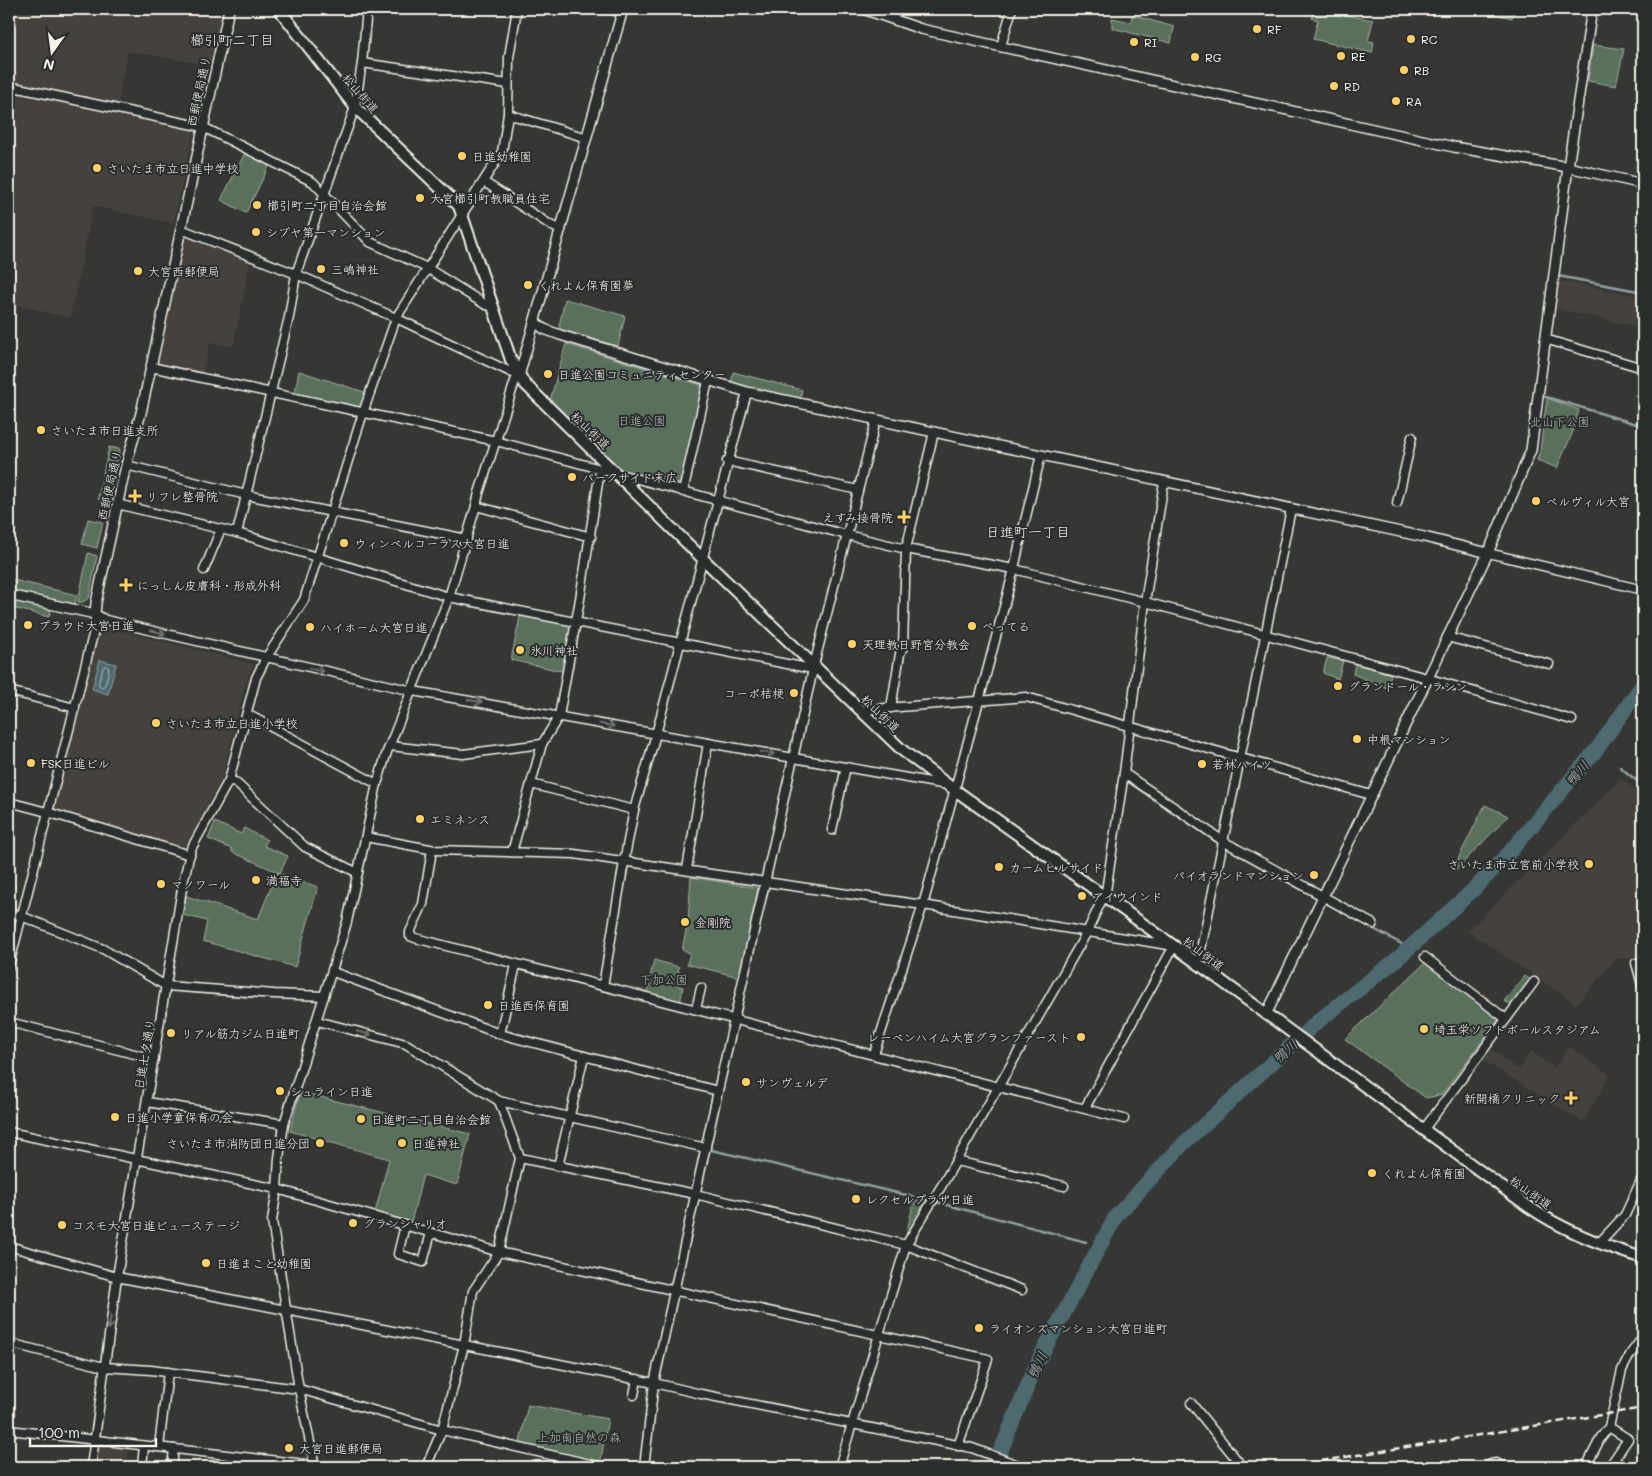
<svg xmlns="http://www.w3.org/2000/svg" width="1652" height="1476" font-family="Mali,'Klee One',sans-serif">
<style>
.built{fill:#45433d}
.green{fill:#59705b;stroke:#a6b0a2}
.water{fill:#4d6b6f;stroke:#90a19f}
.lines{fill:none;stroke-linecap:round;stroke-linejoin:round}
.shore{stroke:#b1bbb8;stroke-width:1}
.stream{stroke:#90a19f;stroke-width:2.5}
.river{stroke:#4d6b6f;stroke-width:15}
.minor-casing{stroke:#f4f1e8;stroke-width:11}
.tertiary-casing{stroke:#f4f1e8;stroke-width:12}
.secondary-casing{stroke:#f4f1e8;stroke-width:14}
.minor{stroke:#2a2d2e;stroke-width:8}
.tertiary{stroke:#2a2d2e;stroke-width:9}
.secondary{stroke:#2a2d2e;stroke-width:10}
.rail{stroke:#f4f1e8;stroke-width:2.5;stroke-dasharray:8 4;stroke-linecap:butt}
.oneway{stroke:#71726f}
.poi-dot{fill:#ffd166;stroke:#2a2d2e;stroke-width:2}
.labels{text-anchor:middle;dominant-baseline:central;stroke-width:4;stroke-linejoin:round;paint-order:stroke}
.poi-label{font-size:12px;fill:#f4f1e8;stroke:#2a2d2e;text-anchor:start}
.street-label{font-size:12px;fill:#f4f1e8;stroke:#2a2d2e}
.park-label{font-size:12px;fill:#aeb7a9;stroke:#2a2d2e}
.neighbourhood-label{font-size:14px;fill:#f4f1e8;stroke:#2a2d2e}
.water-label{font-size:14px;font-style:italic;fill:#a9b5b2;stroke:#2a2d2e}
</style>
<rect width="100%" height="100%" fill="#363735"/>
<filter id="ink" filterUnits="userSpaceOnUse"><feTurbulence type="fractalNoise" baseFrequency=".02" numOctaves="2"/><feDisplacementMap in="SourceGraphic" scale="10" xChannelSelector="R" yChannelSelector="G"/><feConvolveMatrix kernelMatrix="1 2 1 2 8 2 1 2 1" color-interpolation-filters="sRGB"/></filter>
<g filter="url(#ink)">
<!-- built -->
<g class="built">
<polygon points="9,9 189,9 221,16 210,65 128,51 117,106 9,83"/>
<polygon points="9,92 194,131 173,223 93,206 70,318 9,303"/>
<polygon points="186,236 250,262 233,347 210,342 202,376 160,367 158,364"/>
<polygon points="1559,281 1643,297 1643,328 1555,308"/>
<polygon points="99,626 254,664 247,678 221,781 183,850 55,811 53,808"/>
<polygon points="1621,779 1643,797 1643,959 1617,958 1576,1004 1468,931"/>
<polygon points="1570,1047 1610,1075 1583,1122 1481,1059 1489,1048 1519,1070 1531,1051 1555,1069"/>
<polygon points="99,1444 129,1447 127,1467 97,1467"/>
</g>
<!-- green -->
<g class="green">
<polygon points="1314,9 1373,20 1368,41 1374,42 1372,53 1313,39 1318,20 1312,18"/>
<polygon points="1474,9 1515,9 1512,18"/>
<polygon points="1132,15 1174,27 1171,43 1112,28 1112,18 1131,22"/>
<polygon points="1593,45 1624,49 1616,86 1588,81"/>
<polygon points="245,153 269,166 246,213 221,200"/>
<polygon points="565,299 625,316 618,346 561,330 559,326"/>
<polygon points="566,344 701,385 703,388 682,482 676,484 621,470 550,400"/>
<polygon points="299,371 367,393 362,411 294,396"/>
<polygon points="733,372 802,390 800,401 731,384"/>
<polygon points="1547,398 1579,410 1572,434 1557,468 1537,460 1540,451"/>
<polygon points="109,447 120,449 106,511 98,498"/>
<polygon points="88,519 103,522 97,548 82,544"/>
<polygon points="88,553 97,556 89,598 83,602 78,602"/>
<polygon points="9,579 77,595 75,606 9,591"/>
<polygon points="9,596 52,606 49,617 9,607"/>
<polygon points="521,612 575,623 566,672 511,660"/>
<polygon points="1327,658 1343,661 1338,679 1323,673"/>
<polygon points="1355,664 1391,674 1387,688 1353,674"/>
<polygon points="1485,805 1508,816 1456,870 1453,869"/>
<polygon points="215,822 241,834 244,828 267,840 264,846 288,856 280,873 232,852 232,849 208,839"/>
<polygon points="277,873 318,887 295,967 203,941 207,921 183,915 186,896 258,919"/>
<polygon points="691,877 758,888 739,977 687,964 690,953 682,950 688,922"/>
<polygon points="654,960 679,967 678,972 681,973 678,986 683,987 680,1004 646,995"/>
<polygon points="1426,962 1499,1019 1441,1095 1426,1098 1345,1039"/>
<polygon points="1525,976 1530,980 1512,1005 1504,1001"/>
<polygon points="300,1092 470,1134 457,1185 423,1175 411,1222 375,1213 389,1159 290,1131"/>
<polygon points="914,1200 927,1203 908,1237 906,1236"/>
<polygon points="528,1405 608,1419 600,1465 519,1447"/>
</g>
<!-- water -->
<polygon class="water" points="100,660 116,664 108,694 92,689"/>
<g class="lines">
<!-- shore -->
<polygon class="shore" points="105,666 108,667 109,670 105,685 102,687 98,684 103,668"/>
<!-- stream -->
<g class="stream">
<polyline points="1558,276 1643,292"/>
<polyline points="1543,396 1643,426"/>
<polyline points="1620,767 1643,786"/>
<polyline points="1127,781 1218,843 1319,899"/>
<polyline points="1324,902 1409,948"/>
<polyline points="707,1149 932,1201 1086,1242"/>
</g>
<!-- river -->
<polyline class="river" points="994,1467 1037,1363 1116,1216 1185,1142 1317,1022 1396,960 1472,891 1508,854 1597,749 1643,684"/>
<defs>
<g id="minor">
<polyline points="607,9 622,11"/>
<polyline points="1001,46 1012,9"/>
<polyline points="362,63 508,84"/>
<polyline points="9,86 203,127 313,182 370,242 427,268 486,305 493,306"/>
<polyline points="508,114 587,138"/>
<polyline points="484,182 552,226 561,230"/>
<polyline points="181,229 296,274 396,318 519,376 515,381 479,493 476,506 449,597 387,752 377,784 347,922 284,1124 279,1158 277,1189 272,1221 299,1389 315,1467"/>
<polyline points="1545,339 1643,368"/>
<polyline points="151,367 496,441 847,535 906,549 1014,569 1145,602 1427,678 1572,720"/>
<polyline points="727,461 858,490"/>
<polyline points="126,465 246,495 467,539"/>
<polyline points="683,492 708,381"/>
<polyline points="1397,503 1412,437"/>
<polyline points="117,504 237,533 449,597 807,668 814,665"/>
<polyline points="476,506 591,537"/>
<polyline points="1024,525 1041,455"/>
<polyline points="237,533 289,317 296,274 355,107 362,63 367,9"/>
<polyline points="1488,553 1639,589"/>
<polyline points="204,570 221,529"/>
<polyline points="1447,637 1549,664"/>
<polyline points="9,691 75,708"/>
<polyline points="891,708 900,654 903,647 906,549 934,432"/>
<polyline points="861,710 1026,697 1371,795"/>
<polyline points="247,714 377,784"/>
<polyline points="390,746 463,754 542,744"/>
<polyline points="1124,773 1223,841 1373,924"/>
<polyline points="229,780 235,782 305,847 358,873"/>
<polyline points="531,784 634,810"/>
<polyline points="9,802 47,812 190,855"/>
<polyline points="832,830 846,767"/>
<polyline points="366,837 435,850 574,854 923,905 1174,946 1085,1108"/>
<polyline points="432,850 423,904 410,932 410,936 415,938 1124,1119"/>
<polyline points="512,852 542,744 559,716 580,599 600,470"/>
<polyline points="687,869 708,743"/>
<polyline points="9,912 21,916 103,949 166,986 274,994 324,996"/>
<polyline points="1425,957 1506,1019"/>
<polyline points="1636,963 1643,988"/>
<polyline points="1198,964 1291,509"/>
<polyline points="9,966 95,627 95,614 106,620 413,691 947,785"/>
<polyline points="333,972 500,1034 718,1091"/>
<polyline points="603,986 624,862 634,810 656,734 747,392"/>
<polyline points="696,1009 701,988"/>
<polyline points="317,1021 406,1044 499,1101 706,1148"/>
<polyline points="9,1022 154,1059"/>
<polyline points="500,1034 516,965"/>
<polyline points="874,1054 923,905 979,701 1014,569 1023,528"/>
<polyline points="147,1102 284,1124"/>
<polyline points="1424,1129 1534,982"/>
<polyline points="9,1132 277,1189 499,1252 988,1359 958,1446"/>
<polyline points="520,1158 695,1194 906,1245 1022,1290"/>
<polyline points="956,1161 1064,1186"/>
<polyline points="558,1166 584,1056"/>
<polyline points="405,1225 398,1254 423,1262 431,1233"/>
<polyline points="1599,1243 1625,1215 1643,1176"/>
<polyline points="9,1246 117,1277 505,1353 654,1383 701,1394 972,1448 1023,1467"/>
<polyline points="9,1343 104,1367 151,1370 299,1389 442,1430 603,1467"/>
<polyline points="634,1395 637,1379"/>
<polyline points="1191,1403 1241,1465"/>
<polyline points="1609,1427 1628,1439 1609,1467"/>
<polyline points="9,1430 314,1465"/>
<polyline points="159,1447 168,1372"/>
<polyline points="91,1467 117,1277 183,883 191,849 229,780 256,678 266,658 304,600 363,413 396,318 502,152 508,114 509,57 517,9"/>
<polyline points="142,1467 144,1446"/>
<polyline points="172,1467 174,1449"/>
<polyline points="426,1467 442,1430 464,1345 473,1291 499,1252 520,1158 499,1101"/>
<polyline points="644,1467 654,1383 718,1091 814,665 876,420"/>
<polyline points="839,1467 906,1245 945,1180 1087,932 1106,891 1124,773 1145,602 1164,482"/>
<polyline points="1227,1467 1241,1465 1244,1467"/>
<polyline points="1489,1467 1491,1464 1496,1463 1504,1467"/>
<polyline points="1586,1467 1601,1437 1609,1427 1622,1370 1631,1353 1643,1337"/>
</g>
<g id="tertiary">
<polyline points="863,9 921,29 1454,147 1568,167 1643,184"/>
<polyline points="535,322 544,329 560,335 747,392 1424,537 1488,553 1531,450 1568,167 1592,9"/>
<polyline points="519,376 623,9"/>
<polyline points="9,595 95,614 96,603 126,465 141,413 229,9"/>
<polyline points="1266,1015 1488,553"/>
</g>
<path id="secondary" d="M 279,9 L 355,107 L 459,206 L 511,360 L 524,383 L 702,558 L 902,750 L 948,785 L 1174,946 L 1529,1207 C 1564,1231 1603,1246 1643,1258"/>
</defs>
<!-- minor casing -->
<use href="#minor" class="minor-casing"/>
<!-- tertiary casing -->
<use href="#tertiary" class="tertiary-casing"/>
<!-- secondary casing -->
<use href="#secondary" class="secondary-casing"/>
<!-- minor -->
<use href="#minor" class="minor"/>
<!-- tertiary -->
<use href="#tertiary" class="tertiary"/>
<!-- secondary -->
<use href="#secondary" class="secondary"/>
<!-- rail -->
<polyline class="rail" points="1285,1467 1643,1408"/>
</g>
<!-- one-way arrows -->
<defs><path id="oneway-shaft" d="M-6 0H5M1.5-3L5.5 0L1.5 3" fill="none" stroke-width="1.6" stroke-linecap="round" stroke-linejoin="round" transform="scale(1.25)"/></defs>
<g class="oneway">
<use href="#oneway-shaft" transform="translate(158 632) rotate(13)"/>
<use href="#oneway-shaft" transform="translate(316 670) rotate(13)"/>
<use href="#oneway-shaft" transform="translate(475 701) rotate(10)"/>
<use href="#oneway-shaft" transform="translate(607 725) rotate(10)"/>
<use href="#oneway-shaft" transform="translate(767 753) rotate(10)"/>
<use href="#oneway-shaft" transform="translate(364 1033) rotate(14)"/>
<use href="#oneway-shaft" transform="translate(110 1322) rotate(98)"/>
</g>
</g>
<!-- markers -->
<g class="poi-dot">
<circle cx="1257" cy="29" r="5"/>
<circle cx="1411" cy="39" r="5"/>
<circle cx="1134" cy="42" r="5"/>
<circle cx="1341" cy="56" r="5"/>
<circle cx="1195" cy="57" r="5"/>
<circle cx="1404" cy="70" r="5"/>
<circle cx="1334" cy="86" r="5"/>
<circle cx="1396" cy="101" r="5"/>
<circle cx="462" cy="156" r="5"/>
<circle cx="97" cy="168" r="5"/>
<circle cx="420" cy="198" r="5"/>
<circle cx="257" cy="205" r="5"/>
<circle cx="256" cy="232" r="5"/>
<circle cx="321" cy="269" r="5"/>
<circle cx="138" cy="271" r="5"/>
<circle cx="528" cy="285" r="5"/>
<circle cx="548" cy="374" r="5"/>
<circle cx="41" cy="430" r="5"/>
<circle cx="572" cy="477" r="5"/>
<path d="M132.5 488.5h5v5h5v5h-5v5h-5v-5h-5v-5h5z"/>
<circle cx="1536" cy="501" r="5"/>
<path d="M901.5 509.5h5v5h5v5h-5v5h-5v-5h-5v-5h5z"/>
<circle cx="344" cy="543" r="5"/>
<path d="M123.5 577.5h5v5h5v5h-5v5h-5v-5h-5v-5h5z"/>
<circle cx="28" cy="625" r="5"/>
<circle cx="972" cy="626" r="5"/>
<circle cx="310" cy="627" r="5"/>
<circle cx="852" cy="644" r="5"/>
<circle cx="520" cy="650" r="5"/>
<circle cx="1338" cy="686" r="5"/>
<circle cx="794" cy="693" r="5"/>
<circle cx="156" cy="723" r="5"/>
<circle cx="1357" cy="739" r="5"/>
<circle cx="31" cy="763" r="5"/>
<circle cx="1202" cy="764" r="5"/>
<circle cx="420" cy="819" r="5"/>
<circle cx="1589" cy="864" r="5"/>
<circle cx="999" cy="867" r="5"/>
<circle cx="1314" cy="875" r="5"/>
<circle cx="256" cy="880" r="5"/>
<circle cx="161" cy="884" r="5"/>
<circle cx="1082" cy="896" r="5"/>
<circle cx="685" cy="922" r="5"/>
<circle cx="488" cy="1005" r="5"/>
<circle cx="1424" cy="1029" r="5"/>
<circle cx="171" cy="1033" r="5"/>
<circle cx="1081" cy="1037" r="5"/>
<circle cx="746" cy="1082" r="5"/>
<circle cx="280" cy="1091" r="5"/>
<path d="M1568.5 1090.5h5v5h5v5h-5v5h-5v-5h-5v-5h5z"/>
<circle cx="115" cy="1117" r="5"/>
<circle cx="361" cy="1119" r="5"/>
<circle cx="320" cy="1143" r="5"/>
<circle cx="402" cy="1143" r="5"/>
<circle cx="1372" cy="1173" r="5"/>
<circle cx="856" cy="1199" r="5"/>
<circle cx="353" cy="1223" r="5"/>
<circle cx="62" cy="1225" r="5"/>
<circle cx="206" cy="1263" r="5"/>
<circle cx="979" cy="1328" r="5"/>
<circle cx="289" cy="1448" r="5"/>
</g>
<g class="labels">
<!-- poi labels -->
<g class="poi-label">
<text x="1267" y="29">RF</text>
<text x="1421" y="39">RC</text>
<text x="1144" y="42">RI</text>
<text x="1351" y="56">RE</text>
<text x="1205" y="57">RG</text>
<text x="1414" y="70">RB</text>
<text x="1344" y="86">RD</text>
<text x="1406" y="101">RA</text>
<text x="472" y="156">日進幼稚園</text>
<text x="107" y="168">さいたま市立日進中学校</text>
<text x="430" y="198">大宮櫛引町教職員住宅</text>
<text x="267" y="205">櫛引町二丁目自治会館</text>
<text x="266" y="232">シブヤ第一マンション</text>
<text x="331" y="269">三嶋神社</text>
<text x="148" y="271">大宮西郵便局</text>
<text x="538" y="285">くれよん保育園夢</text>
<text x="558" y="374">日進公園コミュニティセンター</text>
<text x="51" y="430">さいたま市日進支所</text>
<text x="582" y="477">パークサイド末広</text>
<text x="146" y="496">リフレ整骨院</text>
<text x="1546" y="501">ベルヴィル大宮</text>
<text x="893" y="517" text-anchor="end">えすみ接骨院</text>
<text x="354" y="543">ウィンベルコーラス大宮日進</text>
<text x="137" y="585">にっしん皮膚科・形成外科</text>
<text x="38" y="625">プラウド大宮日進</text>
<text x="982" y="626">べってる</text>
<text x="320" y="627">ハイホーム大宮日進</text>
<text x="862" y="644">天理教日野宮分教会</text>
<text x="530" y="650">氷川神社</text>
<text x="1348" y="686">グランドール・ラシン</text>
<text x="784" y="693" text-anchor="end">コーポ桔梗</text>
<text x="166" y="723">さいたま市立日進小学校</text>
<text x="1367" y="739">中根マンション</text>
<text x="41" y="763">FSK日進ビル</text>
<text x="1212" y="764">若林ハイツ</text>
<text x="430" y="819">エミネンス</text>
<text x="1579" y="864" text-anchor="end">さいたま市立宮前小学校</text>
<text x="1009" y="867">カームヒルサイド</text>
<text x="1304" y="875" text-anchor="end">パイオランドマンション</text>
<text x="266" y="880">満福寺</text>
<text x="171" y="884">マノワール</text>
<text x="1092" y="896">アイウインド</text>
<text x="695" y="922">金剛院</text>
<text x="498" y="1005">日進西保育園</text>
<text x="1434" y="1029">埼玉栄ソフトボールスタジアム</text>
<text x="181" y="1033">リアル筋力ジム日進町</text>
<text x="1071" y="1037" text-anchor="end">レーベンハイム大宮グランファースト</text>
<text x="756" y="1082">サンヴェルデ</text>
<text x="290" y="1091">シュライン日進</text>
<text x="1560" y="1098" text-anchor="end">新開橋クリニック</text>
<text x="125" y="1117">日進小学童保育の会</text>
<text x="371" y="1119">日進町二丁目自治会館</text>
<text x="310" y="1143" text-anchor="end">さいたま市消防団日進分団</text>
<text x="412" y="1143">日進神社</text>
<text x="1382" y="1173">くれよん保育園</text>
<text x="866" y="1199">レクセルプラザ日進</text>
<text x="363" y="1223">グランシャリオ</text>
<text x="72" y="1225">コスモ大宮日進ビューステージ</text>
<text x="216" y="1263">日進まこと幼稚園</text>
<text x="989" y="1328">ライオンズマンション大宮日進町</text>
<text x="299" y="1448">大宮日進郵便局</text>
</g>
<!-- street labels -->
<g class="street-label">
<text transform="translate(198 91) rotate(-78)">西郵便局通り</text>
<text transform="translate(361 93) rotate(49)">松山街道</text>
<text transform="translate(591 430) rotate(44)">松山街道</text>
<text transform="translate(109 485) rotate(-77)">西郵便局通り</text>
<text transform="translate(881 713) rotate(44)">松山街道</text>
<text transform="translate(1204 953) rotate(37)">松山街道</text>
<text transform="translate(144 1054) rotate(-80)">日進七夕通り</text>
<text transform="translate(1531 1192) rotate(35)">松山街道</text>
</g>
<!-- park labels -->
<g class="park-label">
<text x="642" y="420">日進公園</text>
<text x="1560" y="421">北山下公園</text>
<text x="664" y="979">下加公園</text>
<text x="579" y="1437">上加南自然の森</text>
</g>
<!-- neighbourhood labels -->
<g class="neighbourhood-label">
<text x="232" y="39">櫛引町二丁目</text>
<text x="1028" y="531">日進町一丁目</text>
</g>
<!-- water labels -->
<g class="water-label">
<text transform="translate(1577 773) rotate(-50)">鴨川</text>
<text transform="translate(1285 1051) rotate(-42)">鴨川</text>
<text transform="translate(1037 1365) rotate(-65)">鴨川</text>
</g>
</g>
<!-- margin -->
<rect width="1652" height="1476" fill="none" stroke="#2a2d2e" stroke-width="30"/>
<rect x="15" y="15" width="1622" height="1446" fill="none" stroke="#f4f1e8" stroke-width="2" filter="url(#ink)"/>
<!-- north arrow -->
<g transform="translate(52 52) rotate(194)" stroke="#2a2d2e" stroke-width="4" paint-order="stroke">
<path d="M0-4L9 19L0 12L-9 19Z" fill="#f4f1e8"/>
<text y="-8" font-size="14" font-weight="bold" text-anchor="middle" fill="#f4f1e8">N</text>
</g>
<!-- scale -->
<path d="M30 1438v8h126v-8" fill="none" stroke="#f4f1e8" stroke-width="2.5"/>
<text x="38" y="1438" font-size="15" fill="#f4f1e8" stroke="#2a2d2e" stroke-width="4" paint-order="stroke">100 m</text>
</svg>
